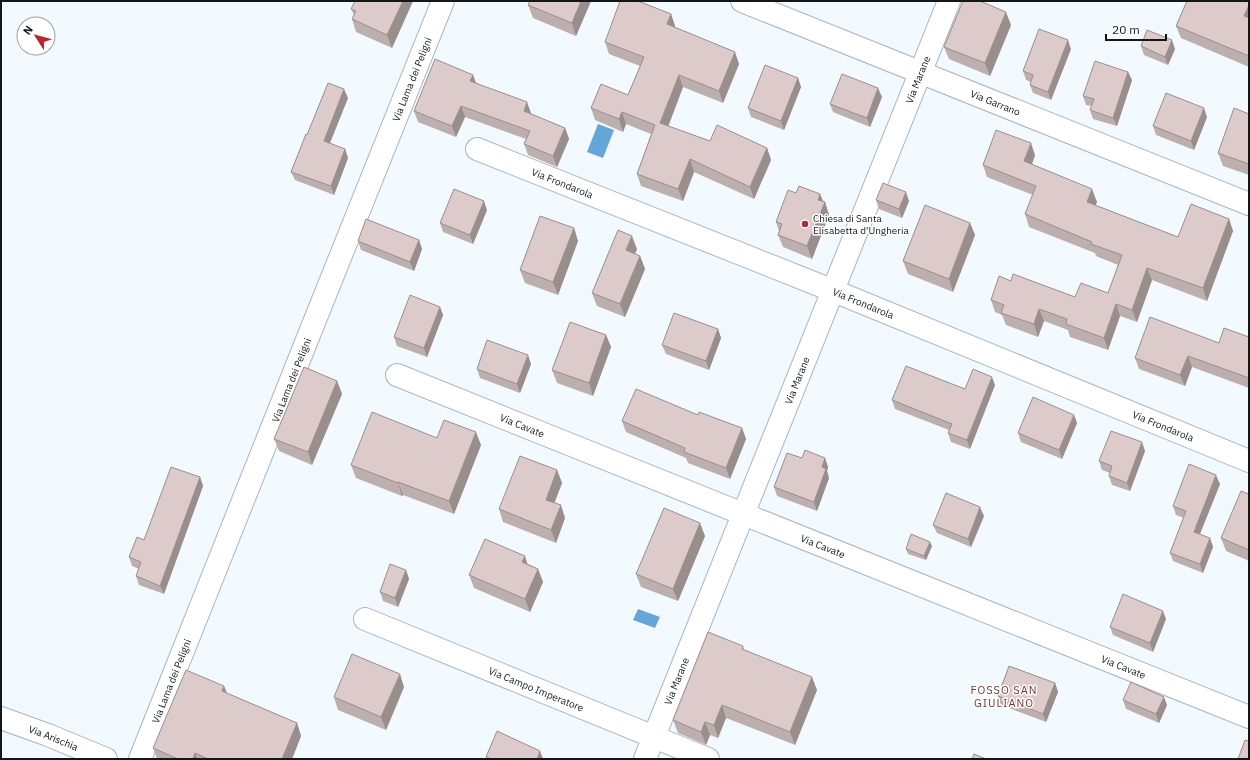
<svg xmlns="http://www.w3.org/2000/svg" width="1250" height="760" font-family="'IBM Plex Sans',sans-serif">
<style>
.water{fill:#64a7d7}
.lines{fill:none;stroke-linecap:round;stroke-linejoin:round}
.minor-casing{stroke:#aab6bf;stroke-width:24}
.minor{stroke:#fff;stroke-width:22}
.wall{fill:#bdafae}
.shaded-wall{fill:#9a8e8d}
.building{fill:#dccbca;stroke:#9a8e8d}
.poi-dot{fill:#b92831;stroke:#fff;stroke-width:1.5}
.labels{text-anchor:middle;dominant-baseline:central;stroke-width:3;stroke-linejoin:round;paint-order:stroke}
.street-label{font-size:10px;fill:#13171a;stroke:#fff}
.poi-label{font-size:10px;fill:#13171a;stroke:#fff;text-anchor:start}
.neighbourhood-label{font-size:11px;letter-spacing:1px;fill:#78312f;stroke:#fff}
</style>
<rect width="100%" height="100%" fill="#f2f9ff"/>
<!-- water -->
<g class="water">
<polygon points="598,124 614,130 603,158 587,152"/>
<polygon points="638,609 660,617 655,628 633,620"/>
</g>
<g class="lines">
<defs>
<g id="minor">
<path id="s1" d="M 742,1 L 1249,204"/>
<path id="s2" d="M 477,149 L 834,291 L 1249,461"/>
<path id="s3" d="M 397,375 L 1249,717"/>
<path id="s4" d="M 365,619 L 708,759"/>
<path id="s5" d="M 1,718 L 48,735 L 106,759"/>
<path id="s6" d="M 140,759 L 307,340 L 443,1"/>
<path id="s7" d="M 645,759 L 949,1"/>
</g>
</defs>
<!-- minor casing -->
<use href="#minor" class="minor-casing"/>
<!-- minor -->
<use href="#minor" class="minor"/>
</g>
<!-- wall -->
<g class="wall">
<polygon points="413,1 392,48 356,32 352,19 354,15 351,9"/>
<polygon points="530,1 591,1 576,36 533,18 528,5"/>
<polygon points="1249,1 1249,67 1181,38 1176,26"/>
<polygon points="671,14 675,26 675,27 739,64 723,103 683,87 668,126 710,141 767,148 771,160 754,199 694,172 683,201 641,186 637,174 651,134 626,124 623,132 595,120 591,108 628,95 640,66 609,54 605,42"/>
<polygon points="1011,25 990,76 949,59 944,47"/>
<polygon points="1141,46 1175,49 1168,65 1144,55"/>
<polygon points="1071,49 1051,100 1033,93 1030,85 1031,82 1026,80 1023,71"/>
<polygon points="1128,72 1132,80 1117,126 1093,119 1090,110 1092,106 1086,105 1083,96"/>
<polygon points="473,75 476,83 531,113 531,114 565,128 569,139 557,167 528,155 524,144 526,139 465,117 456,137 418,122 414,111"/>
<polygon points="798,78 801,87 784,130 751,117 748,108"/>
<polygon points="882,97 870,127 833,112 830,104"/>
<polygon points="348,98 330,143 345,149 348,158 334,195 295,180 291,172 307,135"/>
<polygon points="1249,114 1249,175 1223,166 1218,153"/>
<polygon points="1207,117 1194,150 1156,135 1153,126"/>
<polygon points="1035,155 1032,165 1097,202 1095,205 1178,237 1229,219 1233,231 1207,301 1152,280 1137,322 1120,316 1108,350 1070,337 1068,330 1044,321 1038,337 1006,325 1002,315 995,312 991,300 1011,281 1075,297 1108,293 1118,265 1096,256 1095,253 1029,227 1025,214 1033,195 987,177 983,165"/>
<polygon points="796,193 820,194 823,201 825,202 829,215 812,259 783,247 778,235 779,231 776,222"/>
<polygon points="876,200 909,201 902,218 879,209"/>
<polygon points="487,210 473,244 443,232 440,223"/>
<polygon points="970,223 975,235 953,292 908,274 903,261"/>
<polygon points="574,228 578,241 558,295 525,283 520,270"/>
<polygon points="419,240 422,249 414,271 361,250 358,241"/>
<polygon points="637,249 635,254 640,256 645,269 625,317 597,306 592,293"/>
<polygon points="440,307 443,315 427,357 397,346 394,337"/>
<polygon points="718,329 721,338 709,370 666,354 662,345"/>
<polygon points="606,335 611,347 593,396 557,383 552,370"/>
<polygon points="1249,337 1249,388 1192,367 1185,386 1139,369 1135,358"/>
<polygon points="531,364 520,393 480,378 477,369"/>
<polygon points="337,381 342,394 312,465 279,451 274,439"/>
<polygon points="995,385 970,449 951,442 948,433 949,430 895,409 892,400"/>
<polygon points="698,415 742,428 746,439 730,479 688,463 686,458 626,432 622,421"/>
<polygon points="1074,415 1077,423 1062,459 1021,442 1018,433"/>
<polygon points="437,438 481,445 454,514 403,495 402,496 356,478 351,465"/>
<polygon points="1145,451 1130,491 1112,485 1109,476 1110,473 1102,470 1099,461"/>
<polygon points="802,458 825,458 828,467 827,471 829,478 817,511 777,496 774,487"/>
<polygon points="557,470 562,483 554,503 565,518 556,543 503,522 499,509"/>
<polygon points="200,477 203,486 164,594 139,585 136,576 139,569 132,566 129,557"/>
<polygon points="1220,484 1200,534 1210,538 1213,547 1203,573 1173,561 1170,553 1184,518 1176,515 1173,506"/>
<polygon points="1249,494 1249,561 1226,551 1221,538"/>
<polygon points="984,516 971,547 937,533 933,525"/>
<polygon points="705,536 678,601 641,587 636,574"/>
<polygon points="932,546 926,560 908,554 906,549"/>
<polygon points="528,564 538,569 543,582 530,612 474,588 469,575"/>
<polygon points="406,570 409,579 398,607 383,601 380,592"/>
<polygon points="1166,619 1153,652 1113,635 1110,627"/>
<polygon points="743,646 744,650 817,690 795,745 726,718 718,738 710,735 706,745 678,733 673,720"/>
<polygon points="1055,683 1058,692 1046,722 1001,705 998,696"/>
<polygon points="224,686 227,693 297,723 301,736 292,759 157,759 153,748"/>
<polygon points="404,687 386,730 338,710 334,697"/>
<polygon points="1123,700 1167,705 1159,723 1126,709"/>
</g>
<!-- shaded-wall -->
<g class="shaded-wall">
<polygon points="403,1 413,1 392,48 387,35"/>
<polygon points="581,1 591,1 576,36 572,23"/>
<polygon points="1249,5 1249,29 1244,16"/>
<polygon points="1006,12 1011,25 990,76 985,63"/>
<polygon points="671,14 675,26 671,36 667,24"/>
<polygon points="1068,40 1071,49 1051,100 1048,92"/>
<polygon points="1172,40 1175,49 1168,65 1165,57"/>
<polygon points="735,52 739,64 723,103 719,91"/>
<polygon points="1128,72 1132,80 1117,126 1113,118"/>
<polygon points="473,75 477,86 470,81"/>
<polygon points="679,75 683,87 665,135 660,123"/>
<polygon points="798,78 801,87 784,130 781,121"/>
<polygon points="878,88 882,97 870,127 867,118"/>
<polygon points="344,89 348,98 327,150 324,141"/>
<polygon points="527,102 531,113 528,122 524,111"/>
<polygon points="461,106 465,117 456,137 452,126"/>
<polygon points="1204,108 1207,117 1194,150 1191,141"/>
<polygon points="622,112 626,124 623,132 619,119"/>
<polygon points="565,128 569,139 557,167 553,156"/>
<polygon points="1031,143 1035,155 1028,174 1024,161"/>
<polygon points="767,148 771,160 754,199 750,187"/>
<polygon points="345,149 348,158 334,195 331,186"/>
<polygon points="690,159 694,172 683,201 678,189"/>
<polygon points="1092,189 1097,202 1092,214 1087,202"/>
<polygon points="906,192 909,201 902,218 899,209"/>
<polygon points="820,194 824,204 825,202 829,215 812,259 807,246 818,200"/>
<polygon points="484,201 487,210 473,244 470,235"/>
<polygon points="1229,219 1233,231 1207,301 1203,288"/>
<polygon points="970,223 975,235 953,292 949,279"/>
<polygon points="574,228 578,241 558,295 553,282"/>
<polygon points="632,236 637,249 631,263 626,250"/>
<polygon points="419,240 422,249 414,271 410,262"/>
<polygon points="640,256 645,269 625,317 620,304"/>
<polygon points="1147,268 1152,280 1137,322 1132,310"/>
<polygon points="1116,304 1120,316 1108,350 1104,338"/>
<polygon points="440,307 443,315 427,357 424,348"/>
<polygon points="1039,309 1044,321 1038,337 1034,324"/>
<polygon points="718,329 721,338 709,370 706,361"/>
<polygon points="606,335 611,347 593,396 589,383"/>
<polygon points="528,355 531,364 520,393 517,384"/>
<polygon points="1188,356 1192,367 1185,386 1180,375"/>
<polygon points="992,377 995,385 970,449 967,440"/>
<polygon points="337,381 342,394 312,465 308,452"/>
<polygon points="1074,415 1077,423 1062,459 1059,450"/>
<polygon points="742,428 746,439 730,479 726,468"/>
<polygon points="476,432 481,445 454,514 449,501"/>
<polygon points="1142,442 1145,451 1130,491 1127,483"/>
<polygon points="825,458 828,467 827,471 829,478 817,511 814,502 822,467"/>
<polygon points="557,470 562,483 551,512 546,500"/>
<polygon points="1216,475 1220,484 1197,541 1194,532"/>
<polygon points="200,477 203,486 164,594 160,586"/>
<polygon points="398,482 403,495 402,496 398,483"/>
<polygon points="561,505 565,518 556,543 551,530"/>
<polygon points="980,507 984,516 971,547 968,539"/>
<polygon points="700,523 705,536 678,601 673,589"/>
<polygon points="1210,538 1213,547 1203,573 1200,564"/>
<polygon points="930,542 932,546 926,560 924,556"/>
<polygon points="525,556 529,569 522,562"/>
<polygon points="538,569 543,582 530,612 525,599"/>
<polygon points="406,570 409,579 398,607 395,598"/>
<polygon points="1163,611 1166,619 1153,652 1150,643"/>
<polygon points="400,674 404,687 386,730 381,717"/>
<polygon points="812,677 817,690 795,745 790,732"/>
<polygon points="1055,683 1058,692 1046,722 1043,714"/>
<polygon points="224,686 229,699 222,691"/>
<polygon points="1164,697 1167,705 1159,723 1156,714"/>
<polygon points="722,705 726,718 718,738 714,725"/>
<polygon points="705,722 710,735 706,745 701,732"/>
<polygon points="297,723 301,736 292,759 282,759"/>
<polygon points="540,751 543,759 537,759"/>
<polygon points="195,753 197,759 193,759"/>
</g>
<!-- building -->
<g class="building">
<polygon points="355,1 403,1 387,35 352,19 356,11 351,9"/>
<polygon points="530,1 581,1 572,23 528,5"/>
<polygon points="620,1 638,1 671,14 667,24 735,52 719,91 679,75 660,123 710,141 717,125 767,148 750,187 690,159 678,189 637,174 655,125 622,112 619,119 591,108 601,84 628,95 644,57 605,42"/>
<polygon points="963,1 980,1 1006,12 985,63 944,47"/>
<polygon points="1187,1 1249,1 1249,5 1244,16 1249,18 1249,56 1176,26"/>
<polygon points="1039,29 1068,40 1048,92 1030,85 1033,75 1023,71"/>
<polygon points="1147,30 1172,40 1165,57 1141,46"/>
<polygon points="435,59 473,75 470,81 527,102 524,111 565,128 553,156 524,144 530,131 461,106 452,126 414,111"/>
<polygon points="1095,61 1128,72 1113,118 1090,110 1094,99 1083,96"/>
<polygon points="765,65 798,78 781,121 748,108"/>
<polygon points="842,74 878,88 867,118 830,104"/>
<polygon points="328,83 344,89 324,141 345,149 331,186 291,172 306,134 307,135"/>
<polygon points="1166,93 1204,108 1191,141 1153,126"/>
<polygon points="1234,108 1249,114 1249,164 1218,153"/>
<polygon points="996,130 1031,143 1024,161 1092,189 1087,202 1178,237 1191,204 1229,219 1203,288 1147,268 1132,310 1116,304 1104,338 1066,324 1067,319 1039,309 1034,324 1001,313 1004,305 991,300 999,276 1011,281 1013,274 1075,297 1081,283 1108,293 1122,255 1091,244 1092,242 1025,214 1036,186 983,165"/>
<polygon points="883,183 906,192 899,209 876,200"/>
<polygon points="799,186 820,194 818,200 825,202 807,246 778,235 782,224 776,222 788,190 796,193"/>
<polygon points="454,189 484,201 470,235 440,223"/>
<polygon points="925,205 970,223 949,279 903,261"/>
<polygon points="540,216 574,228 553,282 520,270"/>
<polygon points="366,219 419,240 410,262 358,241"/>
<polygon points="618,230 632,236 626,250 640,256 620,304 592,293"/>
<polygon points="410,295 440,307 424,348 394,337"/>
<polygon points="674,313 718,329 706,361 662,345"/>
<polygon points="1150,317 1219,343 1224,328 1249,337 1249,378 1188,356 1180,375 1135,358"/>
<polygon points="570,322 606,335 589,383 552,370"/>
<polygon points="487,340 528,355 517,384 477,369"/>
<polygon points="906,366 965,389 973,369 992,377 967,440 948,433 952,424 892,400"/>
<polygon points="304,367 337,381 308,452 274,439"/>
<polygon points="636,389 698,415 699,412 742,428 726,468 684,452 685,448 622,421"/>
<polygon points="1033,397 1074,415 1059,450 1018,433"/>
<polygon points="372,412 437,438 444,420 476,432 449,501 398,482 398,483 351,465"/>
<polygon points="1111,431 1142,442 1127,483 1109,476 1112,466 1099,461"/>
<polygon points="805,450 825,458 822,467 826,469 814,502 774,487 787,453 802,458"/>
<polygon points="520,456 557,470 546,500 561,505 551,530 499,509"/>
<polygon points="1189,464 1216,475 1194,532 1210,538 1200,564 1170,553 1186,511 1173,506"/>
<polygon points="171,467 200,477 160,586 136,576 141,562 129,557 137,537 144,540"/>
<polygon points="1241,491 1249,494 1249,550 1221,538"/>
<polygon points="946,493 980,507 968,539 933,525"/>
<polygon points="664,508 700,523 673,589 636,574"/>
<polygon points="911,534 930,542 924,556 906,549"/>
<polygon points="485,539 525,556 522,562 538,569 525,599 469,575"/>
<polygon points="390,564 406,570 395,598 380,592"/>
<polygon points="1123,594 1163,611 1150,643 1110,627"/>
<polygon points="708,632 743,646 742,649 812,677 790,732 722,705 714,725 705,722 701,732 673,720"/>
<polygon points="352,654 400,674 381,717 334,697"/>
<polygon points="1009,666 1055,683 1043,714 998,696"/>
<polygon points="186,670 224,686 222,691 297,723 282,759 208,759 195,753 193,759 178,759 153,748"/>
<polygon points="1131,682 1164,697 1156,714 1123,700"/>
<polygon points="497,731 540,751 537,759 491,759 486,757"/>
<polygon points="1245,740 1249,741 1249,759 1238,759"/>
<polygon points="974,754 986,759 972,759"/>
</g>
<!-- markers -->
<circle class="poi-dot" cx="805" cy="224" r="4"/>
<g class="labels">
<!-- street labels -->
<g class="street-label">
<text stroke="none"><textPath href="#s6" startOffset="732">Via Lama dei Peligni</textPath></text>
<text stroke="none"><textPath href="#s7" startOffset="732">Via Marane</textPath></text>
<text stroke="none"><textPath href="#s1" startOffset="273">Via Garrano</textPath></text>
<text stroke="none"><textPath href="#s2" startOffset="92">Via Frondarola</textPath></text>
<text stroke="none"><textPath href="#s2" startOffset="416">Via Frondarola</textPath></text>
<text stroke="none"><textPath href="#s6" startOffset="408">Via Lama dei Peligni</textPath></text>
<text stroke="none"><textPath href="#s7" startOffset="408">Via Marane</textPath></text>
<text stroke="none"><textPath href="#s3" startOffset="135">Via Cavate</textPath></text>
<text stroke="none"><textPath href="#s2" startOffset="740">Via Frondarola</textPath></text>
<text stroke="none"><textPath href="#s3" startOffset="459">Via Cavate</textPath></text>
<text stroke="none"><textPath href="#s3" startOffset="783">Via Cavate</textPath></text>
<text stroke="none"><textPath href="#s6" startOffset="84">Via Lama dei Peligni</textPath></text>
<text stroke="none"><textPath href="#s7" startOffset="84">Via Marane</textPath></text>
<text stroke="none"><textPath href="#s4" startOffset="185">Via Campo Imperatore</textPath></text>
<text stroke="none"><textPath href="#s5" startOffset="56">Via Arischia</textPath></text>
</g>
<!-- poi labels -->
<g class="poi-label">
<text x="813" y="218">Chiesa di Santa<tspan x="813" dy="12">Elisabetta d'Ungheria</tspan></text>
</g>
<!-- neighbourhood labels -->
<g class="neighbourhood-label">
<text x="1004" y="690">FOSSO SAN<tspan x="1004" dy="13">GIULIANO</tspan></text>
</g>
</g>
<!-- border -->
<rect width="1250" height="760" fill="none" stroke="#13171a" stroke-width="4"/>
<!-- north arrow -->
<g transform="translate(36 36) rotate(306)"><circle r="19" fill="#ffffff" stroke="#a1a2a3"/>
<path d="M0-3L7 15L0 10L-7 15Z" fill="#b92831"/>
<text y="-6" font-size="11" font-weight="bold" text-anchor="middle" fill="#13171a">N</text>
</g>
<!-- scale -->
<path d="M1106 34v6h60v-6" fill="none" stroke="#13171a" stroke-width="2"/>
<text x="1112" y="34" font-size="12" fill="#13171a" stroke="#ffffff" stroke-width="3" paint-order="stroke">20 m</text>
</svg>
